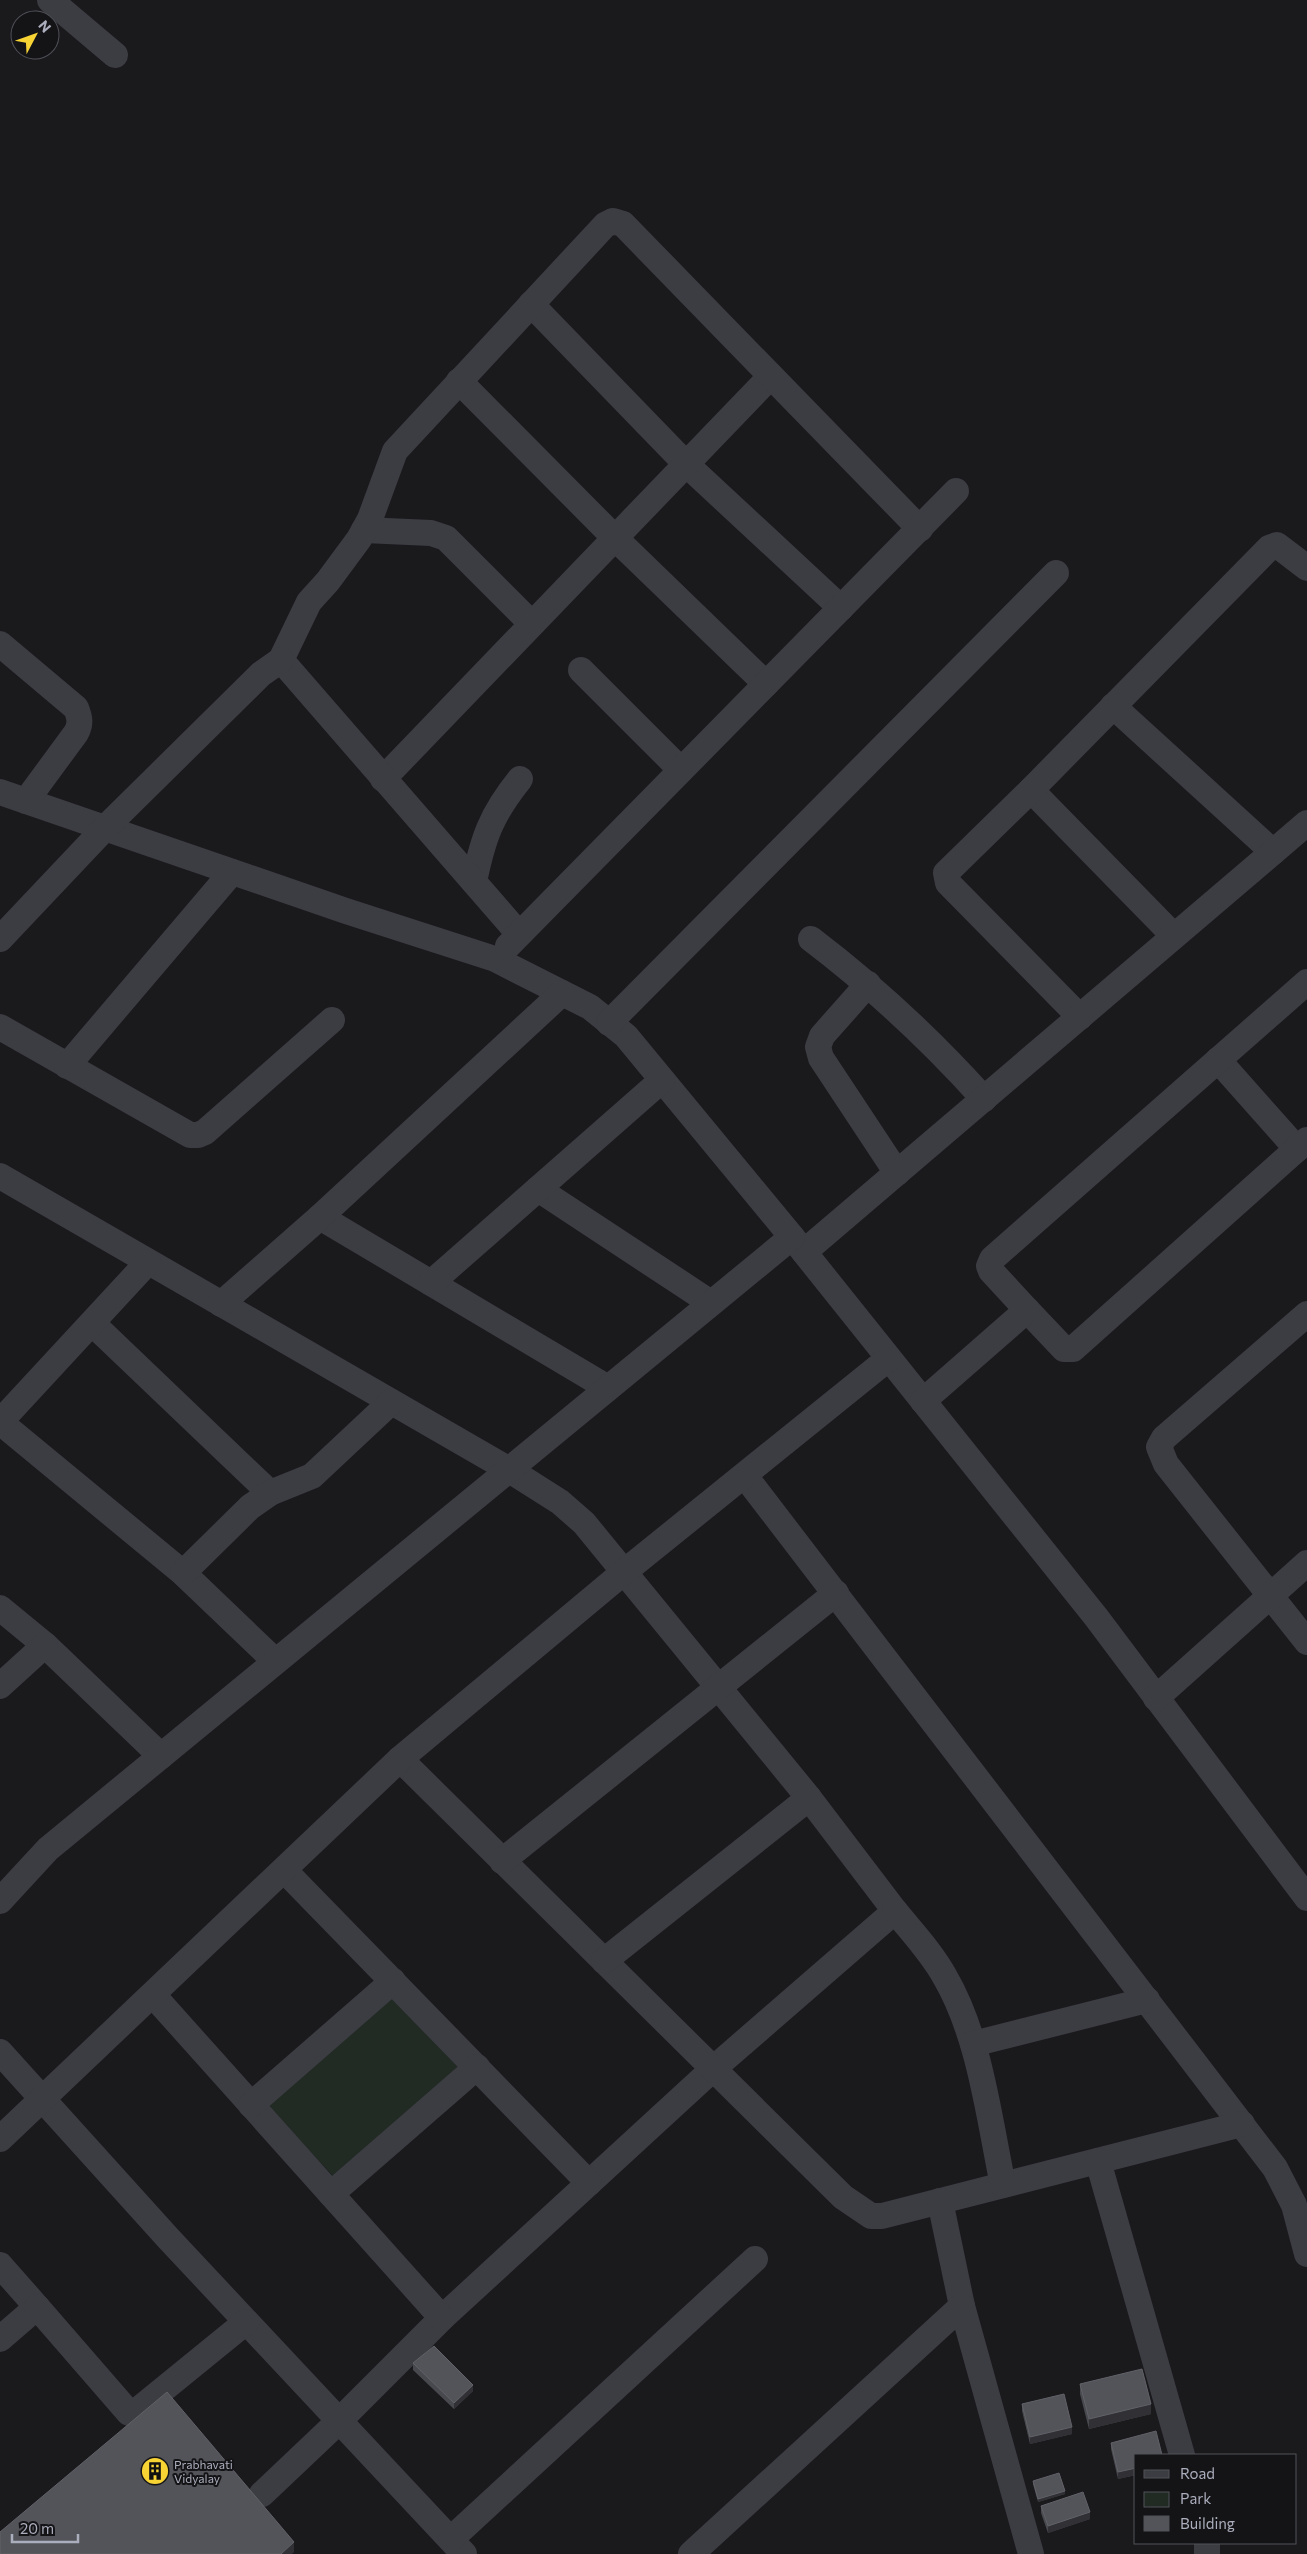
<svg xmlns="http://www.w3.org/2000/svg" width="1307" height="2554" font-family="Commissioner,sans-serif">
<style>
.green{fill:#212a23}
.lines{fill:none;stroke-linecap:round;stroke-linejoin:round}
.street{stroke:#3c3c43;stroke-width:26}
.wall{fill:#48494e}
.shaded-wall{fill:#313135}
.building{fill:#53545a;stroke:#616269}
.labels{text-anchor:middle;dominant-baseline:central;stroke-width:4;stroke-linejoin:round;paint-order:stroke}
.poi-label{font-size:12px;fill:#abaebc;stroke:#141417;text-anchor:start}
</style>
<rect width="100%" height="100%" fill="#1a191c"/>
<!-- green -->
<polygon class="green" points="391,1997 458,2067 335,2178 266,2105"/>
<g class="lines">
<!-- street -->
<g class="street">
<polyline points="50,0 115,55"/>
<polyline points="531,304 686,464 841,608"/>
<polyline points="459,381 615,538 766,684"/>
<polyline points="364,530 431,533 446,538 532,624"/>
<path d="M 0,644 L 76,708 C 80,718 81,724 76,733 L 26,801"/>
<polyline points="581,670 681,770"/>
<polyline points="1113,706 1273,852"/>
<polyline points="383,779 771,376"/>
<polyline points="1031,790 1174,936"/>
<polyline points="0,792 346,911 495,959 590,1007 626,1036 792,1237 1096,1617 1307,1898"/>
<path d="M 474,882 C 483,838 491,815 520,779"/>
<polyline points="519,934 281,660 309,602 328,581 359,539 370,519 395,451 605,225 613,221 623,224 920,529"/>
<polyline points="0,939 105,828 261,674 281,660"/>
<path d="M 811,939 C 874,987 931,1040 984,1099"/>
<polyline points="508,946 956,491"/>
<polyline points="868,984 822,1036 818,1047 821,1058 897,1173"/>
<polyline points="1080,1017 948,883 946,873 1031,790 1269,548 1277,545 1307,568"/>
<polyline points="609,1023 1056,573"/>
<polyline points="0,1027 190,1135 198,1135 205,1132 332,1020"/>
<polyline points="1218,1060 1297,1149"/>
<polyline points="67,1066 232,872"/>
<polyline points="0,1176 508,1469 560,1502 584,1523 809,1798 895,1911 713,2069 442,2318 338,2422 262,2494"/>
<polyline points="538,1189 711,1303"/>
<polyline points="320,1217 608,1388"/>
<polyline points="804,1252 1307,823"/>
<polyline points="431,1283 662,1080"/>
<polyline points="221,1304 320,1217 562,993"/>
<polyline points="1027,1310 1064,1349 1073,1349 1307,1140"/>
<polyline points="1307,1314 1164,1438 1159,1447 1166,1464 1307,1642"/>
<polyline points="92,1323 270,1493"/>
<polyline points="923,1401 1027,1310 991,1271 989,1266 992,1259 1307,982"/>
<polyline points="0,1422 183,1573 275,1661"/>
<polyline points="0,1422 148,1262"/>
<polyline points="745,1476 1275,2168 1294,2205 1307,2254"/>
<polyline points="183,1573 250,1507 270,1493 312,1476 391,1402"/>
<polyline points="0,1608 45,1645 161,1756"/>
<polyline points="0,1686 45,1645"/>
<polyline points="1156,1698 1307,1563"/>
<polyline points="400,1759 843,2197 871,2216 882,2216 1242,2124"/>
<polyline points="502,1861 836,1593"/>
<polyline points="284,1870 589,2183"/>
<polyline points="0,1901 48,1849 792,1237"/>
<path d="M 895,1911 C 912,1932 932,1953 945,1977 C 980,2037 989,2118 1003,2185"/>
<polyline points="604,1961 809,1798"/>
<polyline points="153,1995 442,2318"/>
<polyline points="973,2044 1147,2000"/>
<polyline points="0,2052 168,2238 464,2554"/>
<polyline points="251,2105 393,1981"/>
<polyline points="0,2139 400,1759 624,1572 888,1359"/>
<polyline points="1098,2161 1182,2455"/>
<polyline points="331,2194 477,2067"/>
<polyline points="940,2201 962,2306"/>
<polyline points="0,2265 37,2307 0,2339"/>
<polyline points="37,2307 129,2413 133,2414 246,2322"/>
<polyline points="451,2539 755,2259"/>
<polyline points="1207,2543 1207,2554"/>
<polyline points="691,2554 962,2306 1031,2554"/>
</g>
</g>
<!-- wall -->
<g class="wall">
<polygon points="413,2363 473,2391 454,2409 413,2370"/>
<polygon points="1080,2384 1151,2414 1089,2429 1080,2394"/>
<polygon points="1022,2404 1072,2434 1030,2444 1022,2411"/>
<polygon points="1111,2443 1136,2455 1136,2475 1118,2479 1111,2449"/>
<polygon points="1033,2481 1065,2494 1038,2502 1033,2484"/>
<polygon points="1041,2506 1090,2519 1048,2533 1041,2513"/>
</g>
<!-- shaded-wall -->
<g class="shaded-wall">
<polygon points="473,2385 473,2391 454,2409 454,2403"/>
<polygon points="1151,2404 1151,2414 1089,2429 1089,2419"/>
<polygon points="1072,2427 1072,2434 1030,2444 1030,2437"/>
<polygon points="1136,2468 1136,2475 1118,2479 1118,2472"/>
<polygon points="1065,2491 1065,2494 1038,2502 1038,2499"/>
<polygon points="1090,2512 1090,2519 1048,2533 1048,2526"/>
<polygon points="294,2542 294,2552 292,2554 281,2554"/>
</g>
<!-- building -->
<g class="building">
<polygon points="434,2346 473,2385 454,2403 413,2363"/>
<polygon points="1142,2369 1151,2404 1089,2419 1080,2384"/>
<polygon points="167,2392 294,2542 281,2554 0,2554 0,2532"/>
<polygon points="1064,2394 1072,2427 1030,2437 1022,2404"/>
<polygon points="1156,2431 1162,2455 1136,2455 1136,2468 1118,2472 1111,2443"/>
<polygon points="1059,2473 1065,2491 1038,2499 1033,2481"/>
<polygon points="1083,2492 1090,2512 1048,2526 1041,2506"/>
</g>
<!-- icons -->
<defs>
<symbol id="building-disc" viewBox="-11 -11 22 22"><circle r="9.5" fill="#f8d334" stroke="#141417"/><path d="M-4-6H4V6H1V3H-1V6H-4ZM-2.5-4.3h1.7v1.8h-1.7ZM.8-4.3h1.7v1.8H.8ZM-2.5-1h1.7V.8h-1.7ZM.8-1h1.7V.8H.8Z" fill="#111"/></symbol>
</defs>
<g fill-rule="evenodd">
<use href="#building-disc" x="139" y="2455" width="32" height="32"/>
</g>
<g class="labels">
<!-- poi labels -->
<g class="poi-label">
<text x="174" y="2464">Prabhavati<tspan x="174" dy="14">Vidyalay</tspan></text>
</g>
</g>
<!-- legend -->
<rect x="1134" y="2454" width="162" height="90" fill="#141417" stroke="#505259"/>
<rect x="1144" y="2470" width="25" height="8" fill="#3c3c43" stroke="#505259"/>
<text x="1180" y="2479" font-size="15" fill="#abaebc">Road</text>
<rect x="1144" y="2492" width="25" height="15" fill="#212a23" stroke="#505259"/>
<text x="1180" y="2504" font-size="15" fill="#abaebc">Park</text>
<rect x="1144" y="2516" width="25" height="15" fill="#53545a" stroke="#505259"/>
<text x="1180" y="2529" font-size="15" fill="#abaebc">Building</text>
<!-- north arrow -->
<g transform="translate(35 35) rotate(49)"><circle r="24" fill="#141417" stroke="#505259"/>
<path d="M0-4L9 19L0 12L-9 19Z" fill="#f8d334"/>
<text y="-8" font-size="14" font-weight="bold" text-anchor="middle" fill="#abaebc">N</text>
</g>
<!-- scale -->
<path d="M12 2534v8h66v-8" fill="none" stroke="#abaebc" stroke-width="2.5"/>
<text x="20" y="2534" font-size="15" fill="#abaebc" stroke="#141417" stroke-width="4" paint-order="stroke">20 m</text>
</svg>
